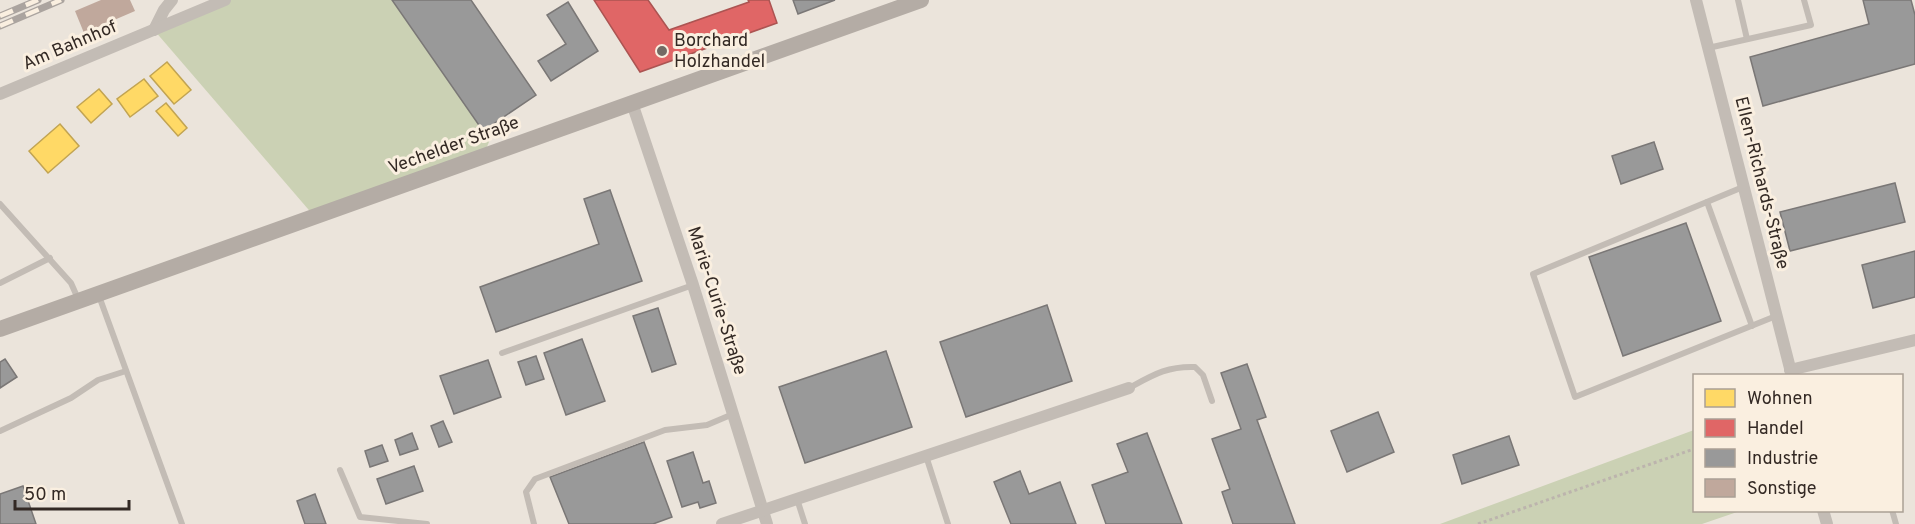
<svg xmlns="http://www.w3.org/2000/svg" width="1915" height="524" font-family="Overpass,sans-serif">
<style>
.green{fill:#cbd1b4}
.homes{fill:#ffd966;stroke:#c2a452;stroke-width:1.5}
.shops{fill:#e06666;stroke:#ac5452;stroke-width:1.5}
.industry{fill:#999;stroke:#7a7776;stroke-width:1.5}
.building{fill:#c0a89c}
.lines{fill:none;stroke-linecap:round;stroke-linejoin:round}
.path{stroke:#bcb4ad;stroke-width:3;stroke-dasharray:3 3;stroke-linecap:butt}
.service{stroke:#c3bcb5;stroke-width:6}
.minor{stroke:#c3bcb5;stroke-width:12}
.secondary{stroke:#b4aca5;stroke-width:16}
.rail-casing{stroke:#aba49f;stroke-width:7}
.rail{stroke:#faefe0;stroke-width:4.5;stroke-dasharray:14;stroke-linecap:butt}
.poi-dot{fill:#736a64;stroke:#faefe0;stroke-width:2}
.labels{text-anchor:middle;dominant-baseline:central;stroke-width:6;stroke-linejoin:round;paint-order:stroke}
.poi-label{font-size:18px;fill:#332924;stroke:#faefe0;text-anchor:start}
.street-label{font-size:18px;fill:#332924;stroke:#faefe0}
</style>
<rect width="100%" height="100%" fill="#ebe4db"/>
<!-- green -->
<g class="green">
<polygon points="225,0 392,0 483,131 489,142 483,156 314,216 154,30"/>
<polygon points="1694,430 1694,510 1740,511 1702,524 1440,524"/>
</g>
<!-- homes -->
<g class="homes">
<polygon points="167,62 191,90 174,104 150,76"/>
<polygon points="144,79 158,96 130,117 117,99"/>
<polygon points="99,89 112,104 91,123 77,107"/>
<polygon points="166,103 187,128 178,136 156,111"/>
<polygon points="60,124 79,146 48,173 29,151"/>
</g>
<!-- shops -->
<polygon class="shops" points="594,0 648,0 669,30 749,2 748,0 769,0 777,23 640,72"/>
<!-- industry -->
<g class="industry">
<polygon points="392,0 471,0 536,95 483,131"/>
<polygon points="793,0 835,0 798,14"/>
<polygon points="1863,0 1911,0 1915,15 1915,64 1763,106 1750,57 1869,24"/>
<polygon points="568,2 598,51 551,81 538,61 566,44 547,15"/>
<polygon points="1654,142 1663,169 1621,184 1612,156"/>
<polygon points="1895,183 1905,222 1790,251 1780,212"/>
<polygon points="610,190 642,281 496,332 480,287 599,244 584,199"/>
<polygon points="1686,223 1721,321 1623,356 1589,257"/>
<polygon points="1915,251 1915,297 1873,308 1862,265"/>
<polygon points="1047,305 1072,381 966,417 940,342"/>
<polygon points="658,308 676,364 652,372 633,316"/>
<polygon points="582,339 605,401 566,415 544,353"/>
<polygon points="886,351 912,427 805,463 779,387"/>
<polygon points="536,356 544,379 526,385 518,362"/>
<polygon points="5,359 17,377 0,388 0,362"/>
<polygon points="488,360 501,397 454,414 440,376"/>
<polygon points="1247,364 1266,417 1257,420 1295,524 1233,524 1222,492 1230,489 1212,439 1241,429 1221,373"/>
<polygon points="1378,412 1394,452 1347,472 1331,431"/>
<polygon points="443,421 452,442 439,447 431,426"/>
<polygon points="412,433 418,449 400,455 395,440"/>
<polygon points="1147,433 1182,524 1106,524 1092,485 1128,472 1117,444"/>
<polygon points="1509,436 1519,465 1462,484 1453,455"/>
<polygon points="644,442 672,517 653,524 569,524 550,477"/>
<polygon points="382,445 388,461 370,467 365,451"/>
<polygon points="693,452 703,483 709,481 716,503 700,508 698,502 682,507 667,461"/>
<polygon points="414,466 423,491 386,504 377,479"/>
<polygon points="1020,471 1029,494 1060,482 1076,524 1011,524 994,482"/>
<polygon points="23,486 36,524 0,524 0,494"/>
<polygon points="315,494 326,524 305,524 297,501"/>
</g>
<!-- building -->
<polygon class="building" points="101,0 130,0 135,11 84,33 75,11"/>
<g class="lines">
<!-- path -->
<polyline class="path" points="1478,524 1694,449"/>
<!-- service -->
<g class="service">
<polyline points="1738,0 1747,39"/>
<polyline points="1708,48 1811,25 1804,0"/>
<polyline points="1743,187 1533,274 1575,397 1776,316"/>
<polyline points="1707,202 1752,326"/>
<polyline points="0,204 71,283 79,301"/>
<polyline points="0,283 50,258"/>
<polyline points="99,296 182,524"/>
<polyline points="502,353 693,285"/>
<path d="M 1129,388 C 1153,375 1167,366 1195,367 L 1203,375 L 1212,401"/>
<polyline points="0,431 71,398 98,380 126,371"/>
<polyline points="926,456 948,524"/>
<polyline points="340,470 360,517 427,524"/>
<polyline points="797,499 805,524"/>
<polyline points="1892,510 1896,524"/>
<polyline points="534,524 526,492 535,479 665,430 707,425 733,414"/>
</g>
<!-- minor -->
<g class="minor">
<polyline points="1696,0 1792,376"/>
<polyline points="154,30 164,10 172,0"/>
<polyline points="0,94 225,0"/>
<polyline points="632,103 693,285 767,524"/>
<polyline points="1790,370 1915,340"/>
<polyline points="1823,510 1827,524"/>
<polyline points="722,524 1129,388"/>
</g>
<!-- secondary -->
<polyline class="secondary" points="0,329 921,0"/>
<defs>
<g id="rail">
<polyline points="0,16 38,0"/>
<polyline points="0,26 61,0"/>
</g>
</defs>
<!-- rail casing -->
<use href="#rail" class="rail-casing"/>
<!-- rail -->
<use href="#rail" class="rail"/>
</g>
<!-- markers -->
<circle class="poi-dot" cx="662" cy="51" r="6"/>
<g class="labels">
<!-- poi labels -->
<g class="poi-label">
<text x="674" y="41">Borchard<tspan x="674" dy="21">Holzhandel</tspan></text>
</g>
<!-- street labels -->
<g class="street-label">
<text transform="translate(70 46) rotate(-23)">Am Bahnhof</text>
<text transform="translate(454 146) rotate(-20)">Vechelder Straße</text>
<text transform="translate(1761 183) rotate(76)">Ellen-Richards-Straße</text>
<text transform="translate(716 301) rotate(72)">Marie-Curie-Straße</text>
</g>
</g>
<!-- legend -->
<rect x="1693" y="374" width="210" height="138" fill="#faefe0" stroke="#aaa095" stroke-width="1.5"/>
<rect x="1705" y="389" width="30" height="18" fill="#ffd966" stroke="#aaa095" stroke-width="1.5"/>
<text x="1747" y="404" font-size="18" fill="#332924">Wohnen</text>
<rect x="1705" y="419" width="30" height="18" fill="#e06666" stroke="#aaa095" stroke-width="1.5"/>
<text x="1747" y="434" font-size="18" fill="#332924">Handel</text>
<rect x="1705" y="449" width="30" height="18" fill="#999999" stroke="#aaa095" stroke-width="1.5"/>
<text x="1747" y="464" font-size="18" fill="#332924">Industrie</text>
<rect x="1705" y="479" width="30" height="18" fill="#c0a89c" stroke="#aaa095" stroke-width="1.5"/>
<text x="1747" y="494" font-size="18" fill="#332924">Sonstige</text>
<!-- scale -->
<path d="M15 500v9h114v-9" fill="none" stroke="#332924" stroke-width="3"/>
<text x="24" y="500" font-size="18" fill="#332924" stroke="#faefe0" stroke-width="4.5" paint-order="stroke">50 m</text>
</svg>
